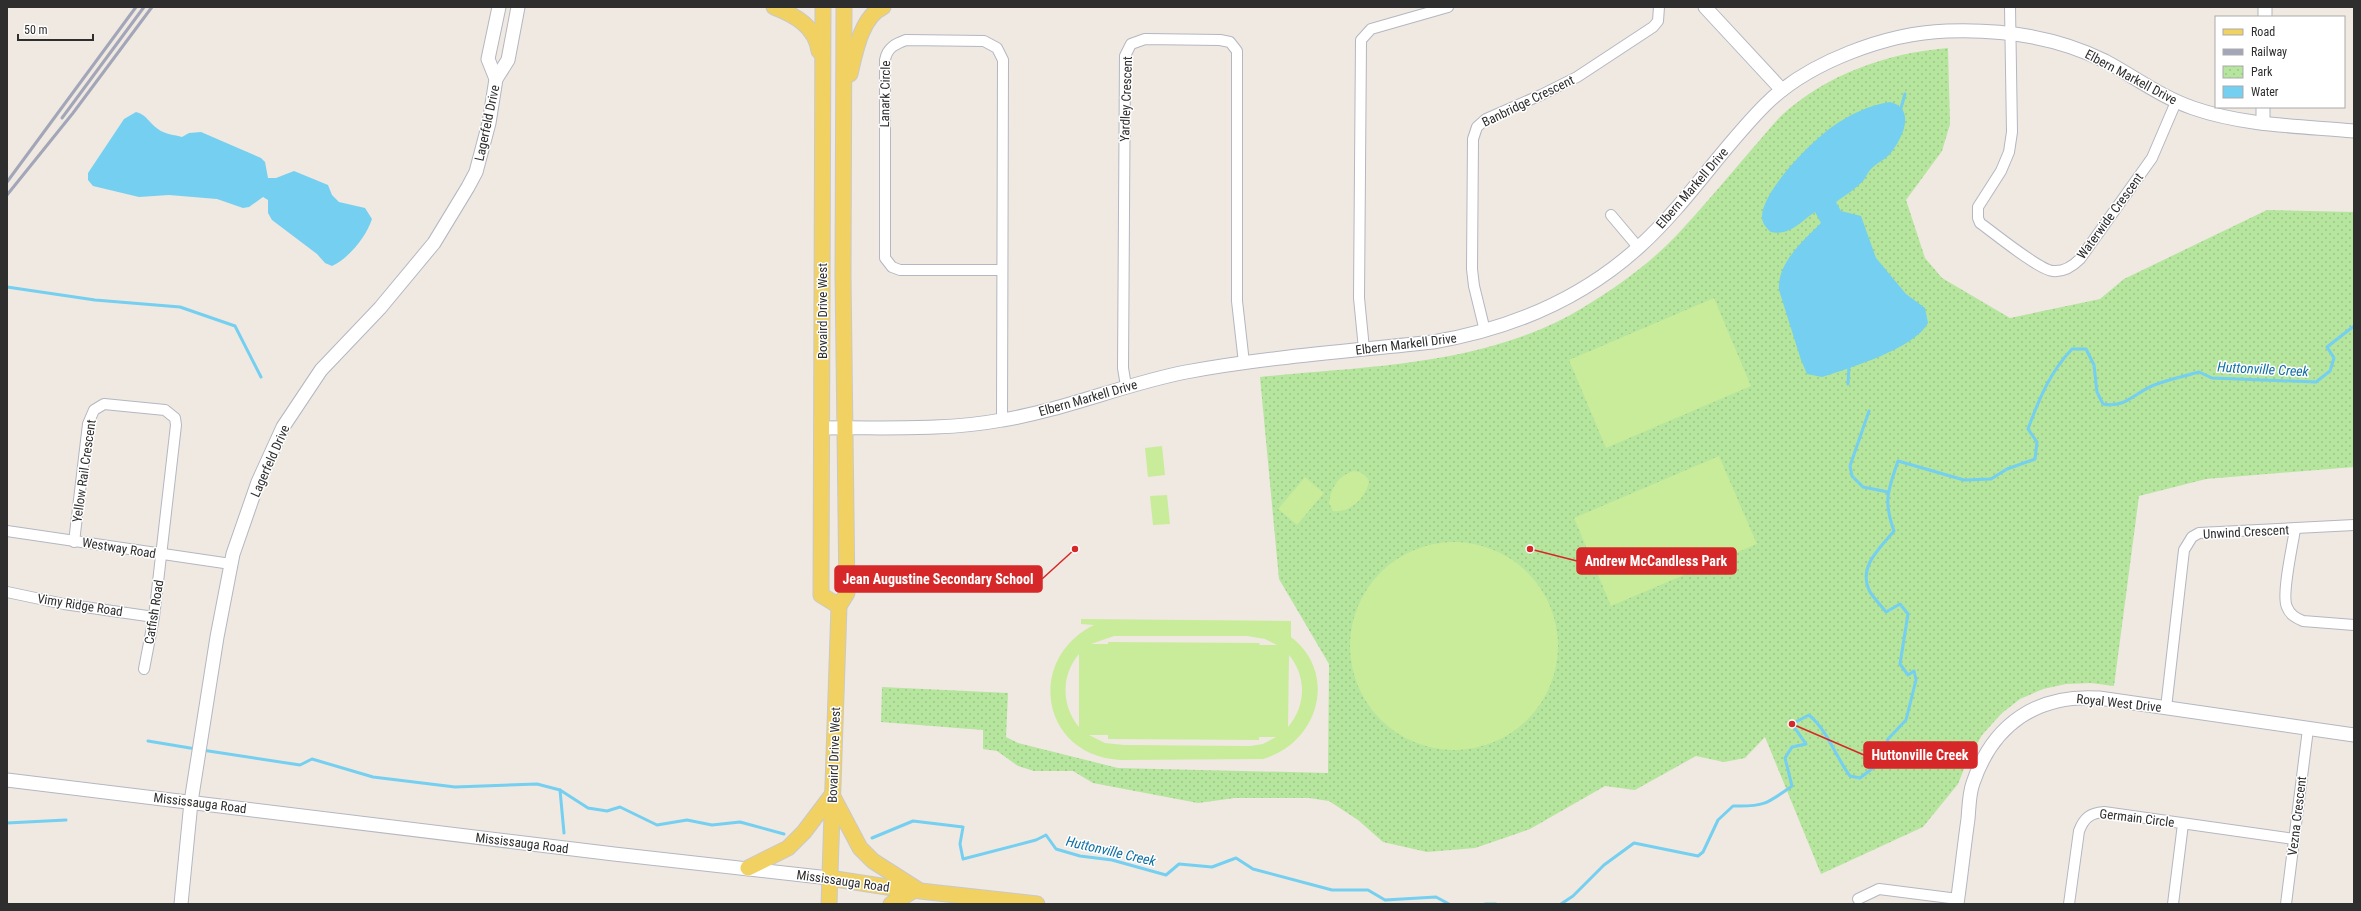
<svg xmlns="http://www.w3.org/2000/svg" width="2361" height="911" font-family="'Roboto Condensed',sans-serif">
<style>
.park{fill:url(#park-dots)}
.pitch{fill:#c9ec9a;fill-rule:evenodd}
.water{fill:#75cff0}
.lines{fill:none;stroke-linecap:round;stroke-linejoin:round}
.stream{stroke:#75cff0;stroke-width:3}
.street-casing{stroke:#b4b7c1;stroke-width:12}
.secondary-casing{stroke:#b4b7c1;stroke-width:15}
.primary-casing{stroke:#c9c9c9;stroke-width:17}
.street{stroke:#fff;stroke-width:10}
.secondary{stroke:#fff;stroke-width:13}
.primary{stroke:#f2d163;stroke-width:15}
.rail{stroke:#a3a6b8;stroke-width:3}
.labels{text-anchor:middle;dominant-baseline:central;stroke-width:3;stroke-linejoin:round;paint-order:stroke}
.street-label{font-size:13px;fill:#2e2e2e;stroke:#fff}
.water-label{font-size:14px;font-style:italic;fill:#0d6fa3;stroke:#fff}
.leader{fill:none;stroke:#d62828;stroke-width:1.5}
.callout-dot{fill:#d62828;stroke:#fff;stroke-width:1.5}
.callout{fill:#d62828;stroke:#d62828;stroke-width:1.5}
.callout-label{font-size:14px;text-anchor:middle;font-weight:bold;fill:#fff}
</style>
<defs>
<pattern id="park-dots" width="8" height="8" patternUnits="userSpaceOnUse"><rect width="8" height="8" fill="#b6e59e"/><path d="M2 2h.1M6 6h.1" fill="none" stroke="#9dc588" stroke-width="1.8" stroke-linecap="round"/></pattern>
</defs>
<rect width="100%" height="100%" fill="#efe9e1"/>
<!-- park -->
<path class="park" d="M 1948,48 L 1950,124 L 1942,151 L 1906,200 L 1925,258 L 1942,278 L 2010,318 L 2100,299 L 2124,279 L 2267,210 L 2354,212 L 2354,467 L 2206,479 L 2139,496 L 2114,686 L 2091,683 L 2066,684 L 2043,689 L 2020,699 L 2002,713 L 1982,735 L 1966,764 L 1958,784 L 1923,827 L 1821,874 L 1765,737 L 1745,758 L 1724,762 L 1696,756 L 1635,790 L 1605,786 L 1530,829 L 1475,848 L 1427,852 L 1383,842 L 1358,820 L 1329,801 L 1309,798 L 1235,798 L 1198,803 L 1093,783 L 1073,771 L 1034,771 L 1018,766 L 997,751 L 983,749 L 983,730 L 881,722 L 882,687 L 1008,693 L 1006,737 L 1018,743 L 1118,768 L 1328,773 L 1329,664 L 1279,579 L 1260,377 C 1369,366 1488,366 1584,307 C 1617,287 1649,264 1676,236 C 1702,208 1727,178 1752,149 C 1762,138 1771,126 1781,116 C 1827,74 1887,53 1948,48 Z"/>
<!-- pitch -->
<g class="pitch">
<polygon points="1714,298 1751,386 1606,448 1569,360"/>
<polygon points="1162,446 1165,475 1148,477 1145,448"/>
<polygon points="1719,456 1757,544 1611,606 1574,518"/>
<path d="M 1354,471 C 1361,472 1365,474 1369,481 C 1367,496 1350,514 1333,511 L 1329,503 C 1331,488 1338,475 1354,471 Z"/>
<polygon points="1305,477 1324,493 1297,525 1278,509"/>
<polygon points="1167,495 1170,524 1153,525 1150,496"/>
<circle cx="1454" cy="646" r="104"/>
<path d="M 1081,619 L 1291,621 L 1291,637 C 1339,674 1318,743 1263,759 L 1120,760 C 1041,756 1025,659 1094,625 L 1081,624 ZM 1114,636 L 1247,636 L 1265,639 L 1277,645 L 1260,645 L 1259,643 L 1108,642 L 1108,644 L 1091,644 ZM 1079,654 L 1079,727 C 1061,705 1061,675 1079,654 ZM 1289,655 C 1307,677 1306,706 1288,727 ZM 1108,735 L 1108,739 L 1259,740 L 1259,737 L 1276,737 L 1263,744 L 1250,746 L 1124,745 L 1105,743 L 1089,735 Z"/>
</g>
<!-- water -->
<g class="water">
<path d="M 1890,102 C 1918,109 1901,141 1889,155 C 1884,160 1877,163 1872,168 C 1867,172 1866,179 1861,183 C 1854,190 1844,196 1836,202 L 1841,211 L 1861,216 L 1876,258 L 1906,294 L 1925,308 L 1928,323 C 1914,349 1849,368 1822,377 L 1807,374 L 1801,360 L 1779,290 C 1777,263 1803,241 1821,223 L 1815,212 C 1800,222 1790,236 1771,232 C 1766,228 1762,223 1762,217 C 1762,191 1812,141 1832,127 C 1849,115 1869,105 1890,102 Z"/>
<path d="M 136,112 C 147,115 149,123 158,129 C 164,134 175,135 182,137 L 189,133 L 201,132 L 261,158 L 265,162 L 268,178 L 276,178 L 294,171 L 328,185 L 332,195 L 339,202 L 365,208 L 372,219 C 366,237 349,258 332,266 L 325,263 L 317,254 L 272,220 L 268,213 L 268,200 L 263,197 L 249,207 L 243,208 L 217,199 L 169,195 L 139,197 L 93,186 L 88,180 L 88,173 L 124,119 Z"/>
</g>
<g class="lines">
<!-- stream -->
<g class="stream">
<polyline points="1898,110 1901,108 1905,94"/>
<polyline points="7,287 95,300 180,307 235,326 261,377"/>
<polyline points="1848,384 1849,366"/>
<polyline points="1869,411 1850,466 1852,476 1863,487 1888,492"/>
<polyline points="148,741 196,749"/>
<polyline points="202,750 300,765 312,759 373,777 455,787 537,784 560,790 588,808 607,811 620,807 657,825 687,820 712,825 740,822 784,834"/>
<polyline points="560,790 564,833"/>
<polyline points="7,823 66,820"/>
<polyline points="872,838 913,821 963,827 960,844 963,859 1036,840 1046,835 1056,849 1080,856 1112,860 1166,875 1179,864 1212,867 1236,858 1253,869 1332,890 1368,890 1385,900 1436,897 1449,904"/>
<polyline points="1485,904 1496,904"/>
<path d="M 1561,904 L 1573,896 L 1604,865 L 1634,843 L 1698,856 L 1703,852 L 1718,820 L 1733,806 C 1763,807 1767,804 1792,786 L 1785,758 L 1792,747 L 1806,744 L 1792,724 L 1809,715 C 1828,731 1835,756 1850,776 L 1860,778 L 1882,761 L 1888,739 L 1906,720 L 1916,680 L 1914,671 L 1908,675 L 1900,664 L 1908,614 L 1900,604 L 1886,612 C 1881,605 1873,598 1869,590 C 1858,566 1881,547 1894,531 C 1883,500 1888,491 1898,461 L 1964,480 L 1991,479 L 2007,469 L 2035,459 L 2037,442 L 2028,429 C 2039,399 2050,372 2072,349 L 2086,349 L 2094,365 L 2097,392 L 2103,404 C 2126,409 2137,390 2157,384 C 2171,379 2185,376 2199,372 L 2212,378 L 2316,382 L 2330,371 L 2334,358 L 2327,347 L 2354,326"/>
</g>
<defs>
<g id="street">
<path d="M 2010,7 L 2012,132 L 2009,152 L 2001,171 L 1978,207 L 1978,218 L 1980,223 C 1994,233 2039,270 2053,271 C 2063,272 2073,266 2080,259 L 2152,158 L 2176,102"/>
<polyline points="1611,215 1638,247"/>
<path d="M 1002,270 L 900,270 L 892,267 L 885,258 L 885,60 C 887,48 895,44 906,40 L 984,41 L 997,48 L 1003,60 L 1002,421"/>
<polyline points="1485,331 1474,286 1472,269 1473,139 1477,127 1486,119 1541,95 1577,77 1653,27 1658,21 1659,7"/>
<polyline points="1364,349 1359,298 1361,40 1371,29 1448,7"/>
<polyline points="1126,386 1123,368 1125,56 1131,44 1145,39 1220,40 1230,42 1237,51 1237,301 1244,363"/>
<path d="M 2295,529 C 2293,544 2281,595 2287,607 C 2290,615 2296,618 2303,621 L 2354,625"/>
<polyline points="7,531 231,564"/>
<polyline points="74,542 88,424 94,410 104,404 165,410 175,418 176,425 154,617 144,669"/>
<polyline points="7,592 64,604 154,617"/>
<polyline points="2166,708 2184,550 2192,537 2199,533 2354,525"/>
<polyline points="1858,899 1879,889 1958,899"/>
<path d="M 2069,904 L 2079,831 C 2084,818 2090,813 2104,812 L 2294,839"/>
<polyline points="2173,904 2183,824"/>
<polyline points="2286,904 2308,729"/>
</g>
<g id="secondary">
<polyline points="1705,7 1782,90"/>
<polyline points="2265,17 2265,7"/>
<polyline points="496,79 488,59 499,7"/>
<polyline points="2263,123 2263,107"/>
<path d="M 822,428 C 882,427 943,431 1002,420 C 1065,410 1124,384 1186,372 C 1267,357 1351,351 1433,342 C 1510,329 1582,299 1640,246 C 1687,203 1721,149 1765,105 C 1808,62 1887,33 1947,31 C 2002,29 2055,36 2105,61 C 2135,77 2161,97 2193,108 C 2245,126 2300,126 2354,131"/>
<polyline points="7,780 614,854 829,878"/>
<polyline points="181,904 191,802 217,637 233,554 258,482 283,427 321,370 380,308 434,243 468,187 476,172 489,123 496,79 508,60 518,7"/>
<path d="M 1957,904 C 1961,876 1964,847 1968,819 C 1969,808 1969,794 1973,783 C 1993,724 2037,694 2099,698 L 2354,735"/>
</g>
<g id="primary">
<path d="M 774,7 C 795,15 816,27 819,51"/>
<polyline points="823,7 821,595 839,606"/>
<path d="M 850,74 C 855,53 861,17 883,7"/>
<polyline points="832,795 860,848 873,861 920,891 1037,904"/>
<polyline points="748,868 788,848 804,832 832,795"/>
<polyline points="829,878 913,891"/>
<polyline points="829,904 839,606 847,593 843,275 844,7"/>
<polyline points="891,904 913,891"/>
</g>
</defs>
<!-- street casing -->
<use href="#street" class="street-casing"/>
<!-- secondary casing -->
<use href="#secondary" class="secondary-casing"/>
<!-- primary casing -->
<use href="#primary" class="primary-casing"/>
<!-- street -->
<use href="#street" class="street"/>
<!-- secondary -->
<use href="#secondary" class="secondary"/>
<!-- primary -->
<use href="#primary" class="primary"/>
<!-- rail -->
<g class="rail">
<polyline points="62,118 144,7"/>
<polyline points="7,182 136,7"/>
<polyline points="7,195 73,113 152,7"/>
</g>
</g>
<g class="labels">
<!-- street labels -->
<g class="street-label">
<text transform="translate(2131 77) rotate(28)">Elbern Markell Drive</text>
<text transform="translate(885 94) rotate(-89)">Lanark Circle</text>
<text transform="translate(1126 99) rotate(-88)">Yardley Crescent</text>
<text transform="translate(1528 101) rotate(-26)">Banbridge Crescent</text>
<text transform="translate(487 123) rotate(-78)">Lagerfeld Drive</text>
<text transform="translate(1692 188) rotate(-49)">Elbern Markell Drive</text>
<text transform="translate(2110 216) rotate(-54)">Waterwide Crescent</text>
<text transform="translate(822 311) rotate(-90)">Bovaird Drive West</text>
<text transform="translate(1406 344) rotate(-7)">Elbern Markell Drive</text>
<text transform="translate(1088 398) rotate(-16)">Elbern Markell Drive</text>
<text transform="translate(270 461) rotate(-66)">Lagerfeld Drive</text>
<text transform="translate(84 471) rotate(-82)">Yellow Rail Crescent</text>
<text transform="translate(2246 532) rotate(-3)">Unwind Crescent</text>
<text transform="translate(119 548) rotate(9)">Westway Road</text>
<text transform="translate(80 605) rotate(9)">Vimy Ridge Road</text>
<text transform="translate(154 612) rotate(-81)">Catfish Road</text>
<text transform="translate(2119 703) rotate(6)">Royal West Drive</text>
<text transform="translate(834 755) rotate(-88)">Bovaird Drive West</text>
<text transform="translate(200 803) rotate(7)">Mississauga Road</text>
<text transform="translate(2297 816) rotate(-83)">Vezna Crescent</text>
<text transform="translate(2137 818) rotate(7)">Germain Circle</text>
<text transform="translate(522 843) rotate(7)">Mississauga Road</text>
<text transform="translate(843 881) rotate(8)">Mississauga Road</text>
</g>
<!-- water labels -->
<g class="water-label">
<text transform="translate(2263 369) rotate(3)">Huttonville Creek</text>
<text transform="translate(1111 851) rotate(13)">Huttonville Creek</text>
</g>
</g>
<!-- callouts -->
<path class="leader" d="M1530 549L1577 561M1075 549L1042 579M1792 724L1864 755"/>
<g class="callout-dot">
<circle cx="1530" cy="549" r="4"/>
<circle cx="1075" cy="549" r="4"/>
<circle cx="1792" cy="724" r="4"/>
</g>
<g class="callout">
<rect x="1577" y="548" width="159" height="26" rx="4"/>
<rect x="835" y="566" width="207" height="26" rx="4"/>
<rect x="1864" y="742" width="113" height="26" rx="4"/>
</g>
<g class="callout-label">
<text x="1656" y="566">Andrew McCandless Park</text>
<text x="938" y="584">Jean Augustine Secondary School</text>
<text x="1920" y="760">Huttonville Creek</text>
</g>
<!-- border -->
<rect width="2361" height="911" fill="none" stroke="#2e2e2e" stroke-width="16"/>
<!-- legend -->
<rect x="2215" y="16" width="130" height="92" fill="#ffffff" stroke="#ababab"/>
<rect x="2223" y="29" width="20" height="6" fill="#f2d163" stroke="#ababab"/>
<text x="2251" y="36" font-size="12" fill="#2e2e2e">Road</text>
<rect x="2223" y="49" width="20" height="6" fill="#a3a6b8" stroke="#ababab"/>
<text x="2251" y="56" font-size="12" fill="#2e2e2e">Railway</text>
<rect x="2223" y="66" width="20" height="12" fill="url(#park-dots)" stroke="#ababab"/>
<text x="2251" y="76" font-size="12" fill="#2e2e2e">Park</text>
<rect x="2223" y="86" width="20" height="12" fill="#75cff0" stroke="#ababab"/>
<text x="2251" y="96" font-size="12" fill="#2e2e2e">Water</text>
<!-- scale -->
<path d="M18 34v6h75v-6" fill="none" stroke="#2e2e2e" stroke-width="2"/>
<text x="24" y="34" font-size="12" fill="#2e2e2e" stroke="#ffffff" stroke-width="3" paint-order="stroke">50 m</text>
</svg>
